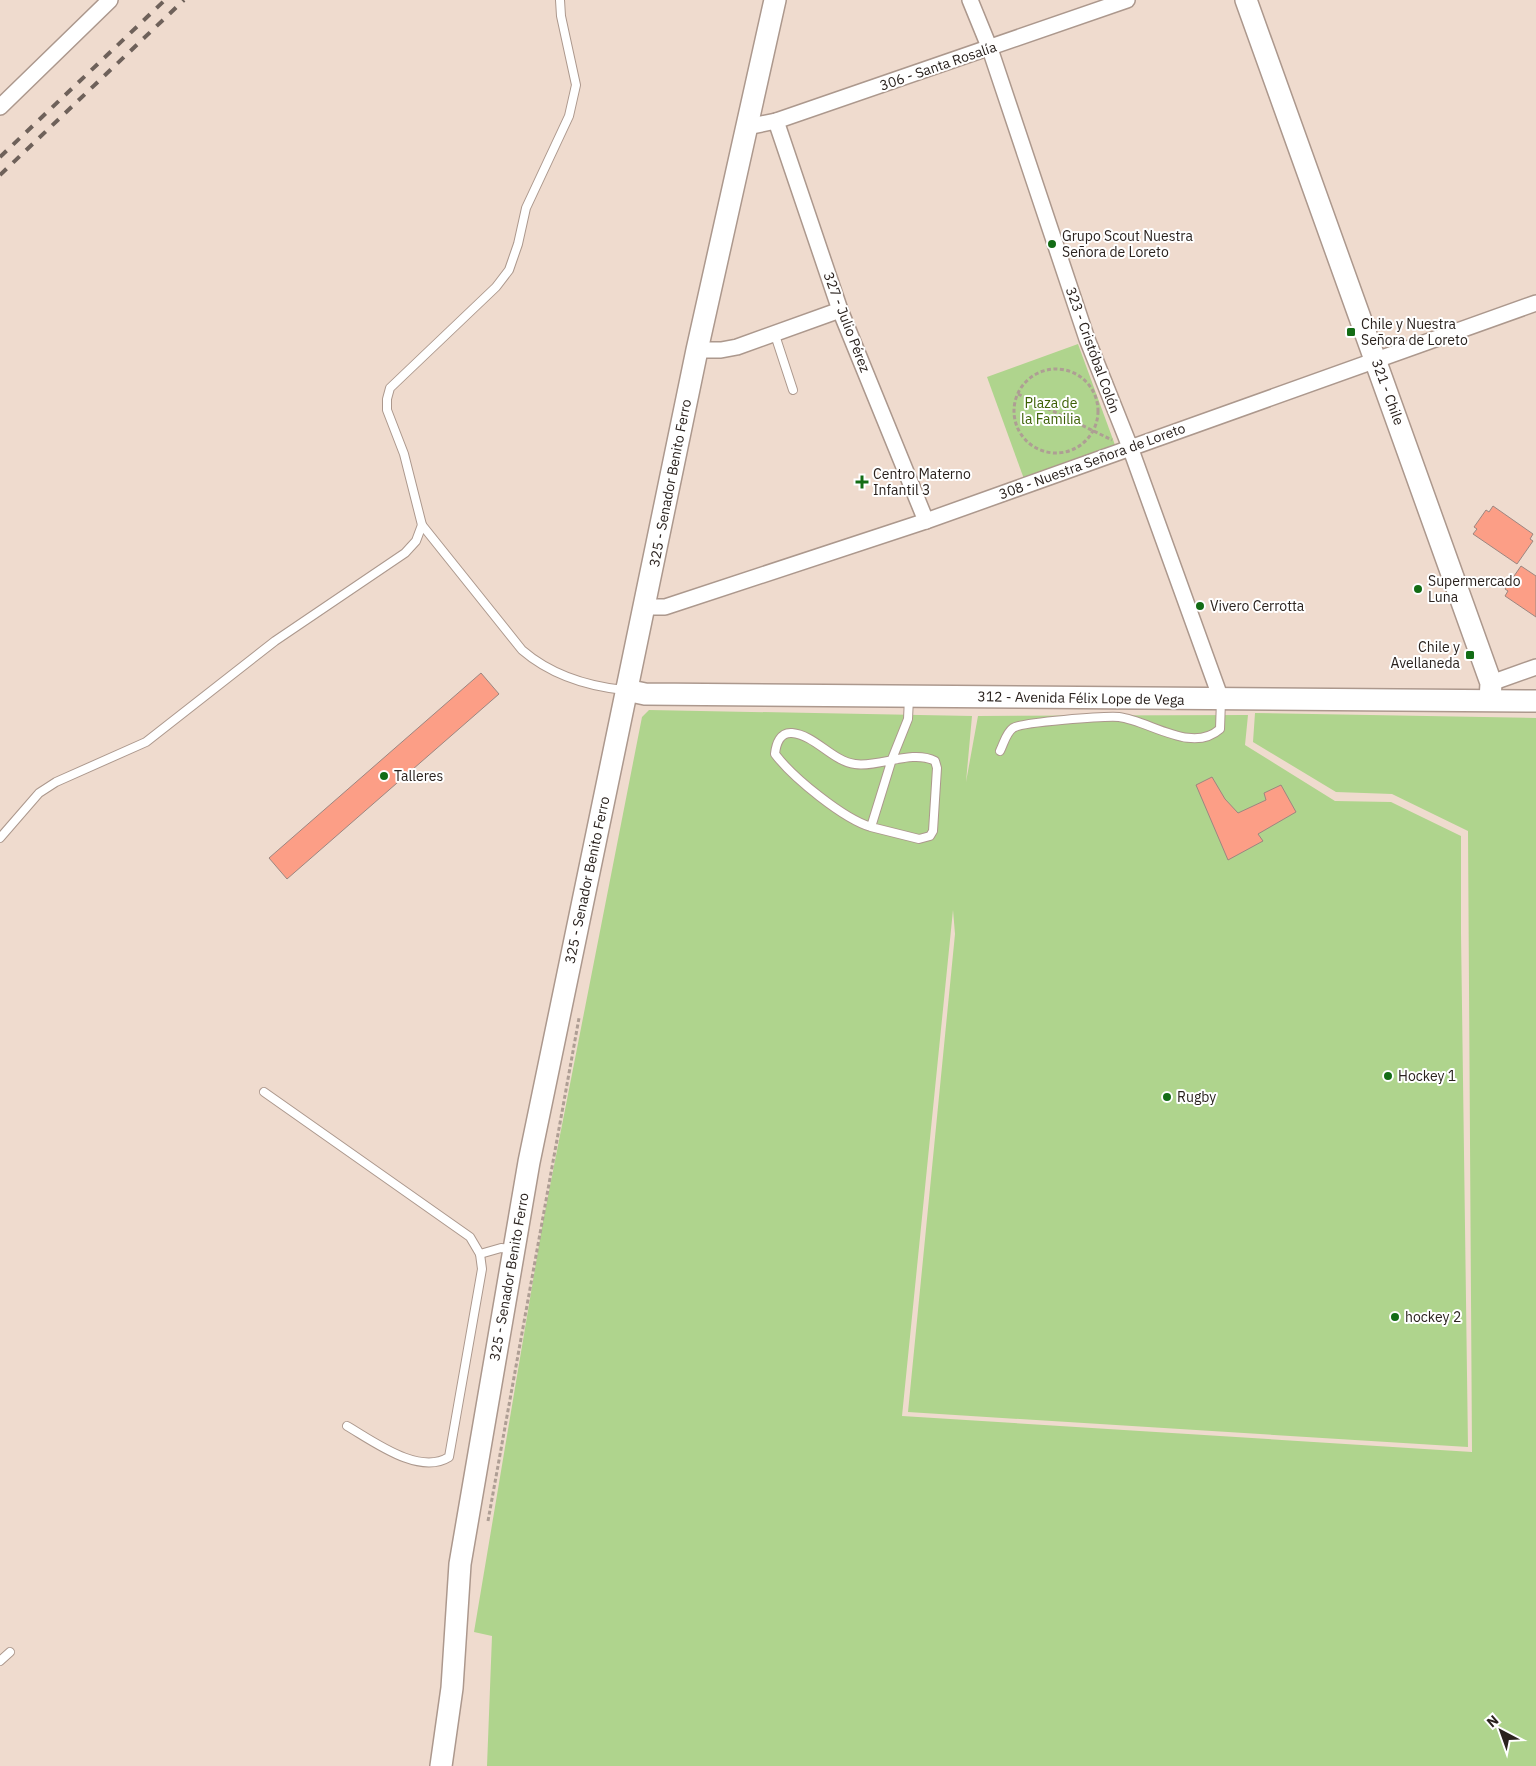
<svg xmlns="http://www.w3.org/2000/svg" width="1536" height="1766" font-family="'IBM Plex Sans',sans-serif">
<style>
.green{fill:#afd48d}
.building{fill:#fc9e86;stroke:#9c8680}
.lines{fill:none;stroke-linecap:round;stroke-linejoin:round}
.lane-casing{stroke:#ac988d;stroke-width:10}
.street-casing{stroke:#ac988d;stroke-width:18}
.secondary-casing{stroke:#ac988d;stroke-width:24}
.path{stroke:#ae9e94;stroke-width:3;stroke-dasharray:4 2.5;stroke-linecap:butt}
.lane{stroke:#fff;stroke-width:8}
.street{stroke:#fff;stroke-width:15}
.secondary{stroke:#fff;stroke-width:21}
.rail{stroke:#6e615a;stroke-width:4;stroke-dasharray:9 9;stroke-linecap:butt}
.poi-dot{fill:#136c15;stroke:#fff;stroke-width:2}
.labels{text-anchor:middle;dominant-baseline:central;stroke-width:4;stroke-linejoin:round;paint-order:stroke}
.street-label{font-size:14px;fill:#2a221e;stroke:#fff}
.poi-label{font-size:14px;fill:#2a221e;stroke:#fff;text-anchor:start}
.park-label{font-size:14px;fill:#3c6004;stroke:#fff}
</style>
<rect width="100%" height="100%" fill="#efdbce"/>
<!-- green -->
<g class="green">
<polygon points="1078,344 1115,445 1024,479 987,377"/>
<polygon points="649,710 972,716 966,782 978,716 1248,715 1245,745 1335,801 1391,802 1461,836 1461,933 1468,1447 908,1412 955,934 953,910 902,1416 1472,1452 1468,831 1392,794 1336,792 1253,742 1255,713 1536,718 1536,1766 487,1766 492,1636 474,1632 542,1227 642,717"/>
</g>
<!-- building -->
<g class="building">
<polygon points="1493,506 1533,534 1530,539 1533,541 1517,564 1473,534 1477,529 1474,527 1486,510 1489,512"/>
<polygon points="1521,566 1536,576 1536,617 1505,596 1508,591 1505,589"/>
<polygon points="481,673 499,694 287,879 269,858"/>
<polygon points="1212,777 1225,799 1238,813 1266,800 1264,793 1281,785 1296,812 1258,834 1263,841 1228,860 1196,785"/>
</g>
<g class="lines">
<defs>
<g id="lane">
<polyline points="775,335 793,390"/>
<path d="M 422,525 L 522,650 C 551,675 586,686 624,690"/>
<path d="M 1000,751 C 1004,743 1006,733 1013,728 C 1022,722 1105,716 1119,717 C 1150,721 1192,754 1220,729 L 1221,700"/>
<path d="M 871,827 L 919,839 L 930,836 L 933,831 L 937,768 L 935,761 C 912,749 878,768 855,764 C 832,761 815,735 792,733 C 780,732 776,744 775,754 C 793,778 844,819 871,827 L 892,759 L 908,719 L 909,698"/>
<polyline points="0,838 39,793 56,782 146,742 275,641 405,553 416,541 422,525 404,454 387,410 387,399 390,388 496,287 509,270 518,244 526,208 569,116 576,85 561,16 560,0"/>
<polyline points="264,1092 470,1237 480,1254 501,1248 512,1249"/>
<path d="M 347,1426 C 373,1441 419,1476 449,1457 L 482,1269 L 480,1254"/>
<polyline points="0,1661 10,1652"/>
</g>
<g id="street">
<polyline points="970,0 990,49 1087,339 1130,447 1221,699"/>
<polyline points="0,107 110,0"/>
<polyline points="776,121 840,310 926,521"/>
<polyline points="747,127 776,121 1127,0"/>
<polyline points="697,350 721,350 737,347 840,310"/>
<polyline points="645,607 665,607 926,521 1536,303"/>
<polyline points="1491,683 1536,667"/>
</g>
<g id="secondary">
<polyline points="1246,0 1491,683 1490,700"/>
<polyline points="626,690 645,694 1536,701"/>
<polyline points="441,1766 452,1688 460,1564 529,1162 697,350 775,0"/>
</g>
</defs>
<!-- lane casing -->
<use href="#lane" class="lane-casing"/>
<!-- street casing -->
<use href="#street" class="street-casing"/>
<!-- secondary casing -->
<use href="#secondary" class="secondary-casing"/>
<!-- path -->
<g class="path">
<circle cx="1056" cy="411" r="42"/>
<polyline points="1018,394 1112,440"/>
<polyline points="488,1521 579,1018"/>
</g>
<!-- lane -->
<use href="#lane" class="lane"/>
<!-- street -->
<use href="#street" class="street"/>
<!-- secondary -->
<use href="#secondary" class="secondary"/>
<!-- rail -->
<g class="rail">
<polyline points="0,157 165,0"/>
<polyline points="0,175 184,0"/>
</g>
</g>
<!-- markers -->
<g class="poi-dot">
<circle cx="1052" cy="244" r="5"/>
<rect x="1346" y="327" width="10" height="10" rx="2.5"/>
<path d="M859.5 474.5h5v5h5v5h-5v5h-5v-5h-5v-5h5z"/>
<circle cx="1418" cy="589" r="5"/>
<circle cx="1200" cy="606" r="5"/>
<rect x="1465" y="650" width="10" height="10" rx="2.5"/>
<circle cx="384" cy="776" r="5"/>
<circle cx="1388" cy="1076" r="5"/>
<circle cx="1167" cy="1097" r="5"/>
<circle cx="1395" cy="1317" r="5"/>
</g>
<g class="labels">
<!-- street labels -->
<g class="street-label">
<text transform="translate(938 66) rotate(-19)">306 - Santa Rosalía</text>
<text transform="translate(847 322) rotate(69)">327 - Julio Pérez</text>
<text transform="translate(1093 350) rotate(70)">323 - Cristóbal Colón</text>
<text transform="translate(1388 392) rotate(70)">321 - Chile</text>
<text transform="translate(1092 461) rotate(-20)">308 - Nuestra Señora de Loreto</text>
<text transform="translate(670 483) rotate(-79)">325 - Senador Benito Ferro</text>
<text transform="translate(1081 698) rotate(1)">312 - Avenida Félix Lope de Vega</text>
<text transform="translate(587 880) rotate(-78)">325 - Senador Benito Ferro</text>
<text transform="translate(509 1277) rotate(-80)">325 - Senador Benito Ferro</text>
</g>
<!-- poi labels -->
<g class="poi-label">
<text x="1062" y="236">Grupo Scout Nuestra<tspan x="1062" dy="16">Señora de Loreto</tspan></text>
<text x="1361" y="324">Chile y Nuestra<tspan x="1361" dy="16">Señora de Loreto</tspan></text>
<text x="873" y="474">Centro Materno<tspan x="873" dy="16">Infantil 3</tspan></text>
<text x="1428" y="581">Supermercado<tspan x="1428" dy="16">Luna</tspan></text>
<text x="1210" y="606">Vivero Cerrotta</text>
<text x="1460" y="647" text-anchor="end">Chile y<tspan x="1460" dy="16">Avellaneda</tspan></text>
<text x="394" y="776">Talleres</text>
<text x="1398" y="1076">Hockey 1</text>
<text x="1177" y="1097">Rugby</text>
<text x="1405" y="1317">hockey 2</text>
</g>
<!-- park labels -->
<g class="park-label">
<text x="1051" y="403">Plaza de<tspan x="1051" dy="16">la Familia</tspan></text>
</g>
</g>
<!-- north arrow -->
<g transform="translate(1501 1731) rotate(319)" stroke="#ffffff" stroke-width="4" paint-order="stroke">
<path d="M0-4L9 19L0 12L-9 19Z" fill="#2a221e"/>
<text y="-8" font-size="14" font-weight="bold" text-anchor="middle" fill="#2a221e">N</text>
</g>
</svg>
